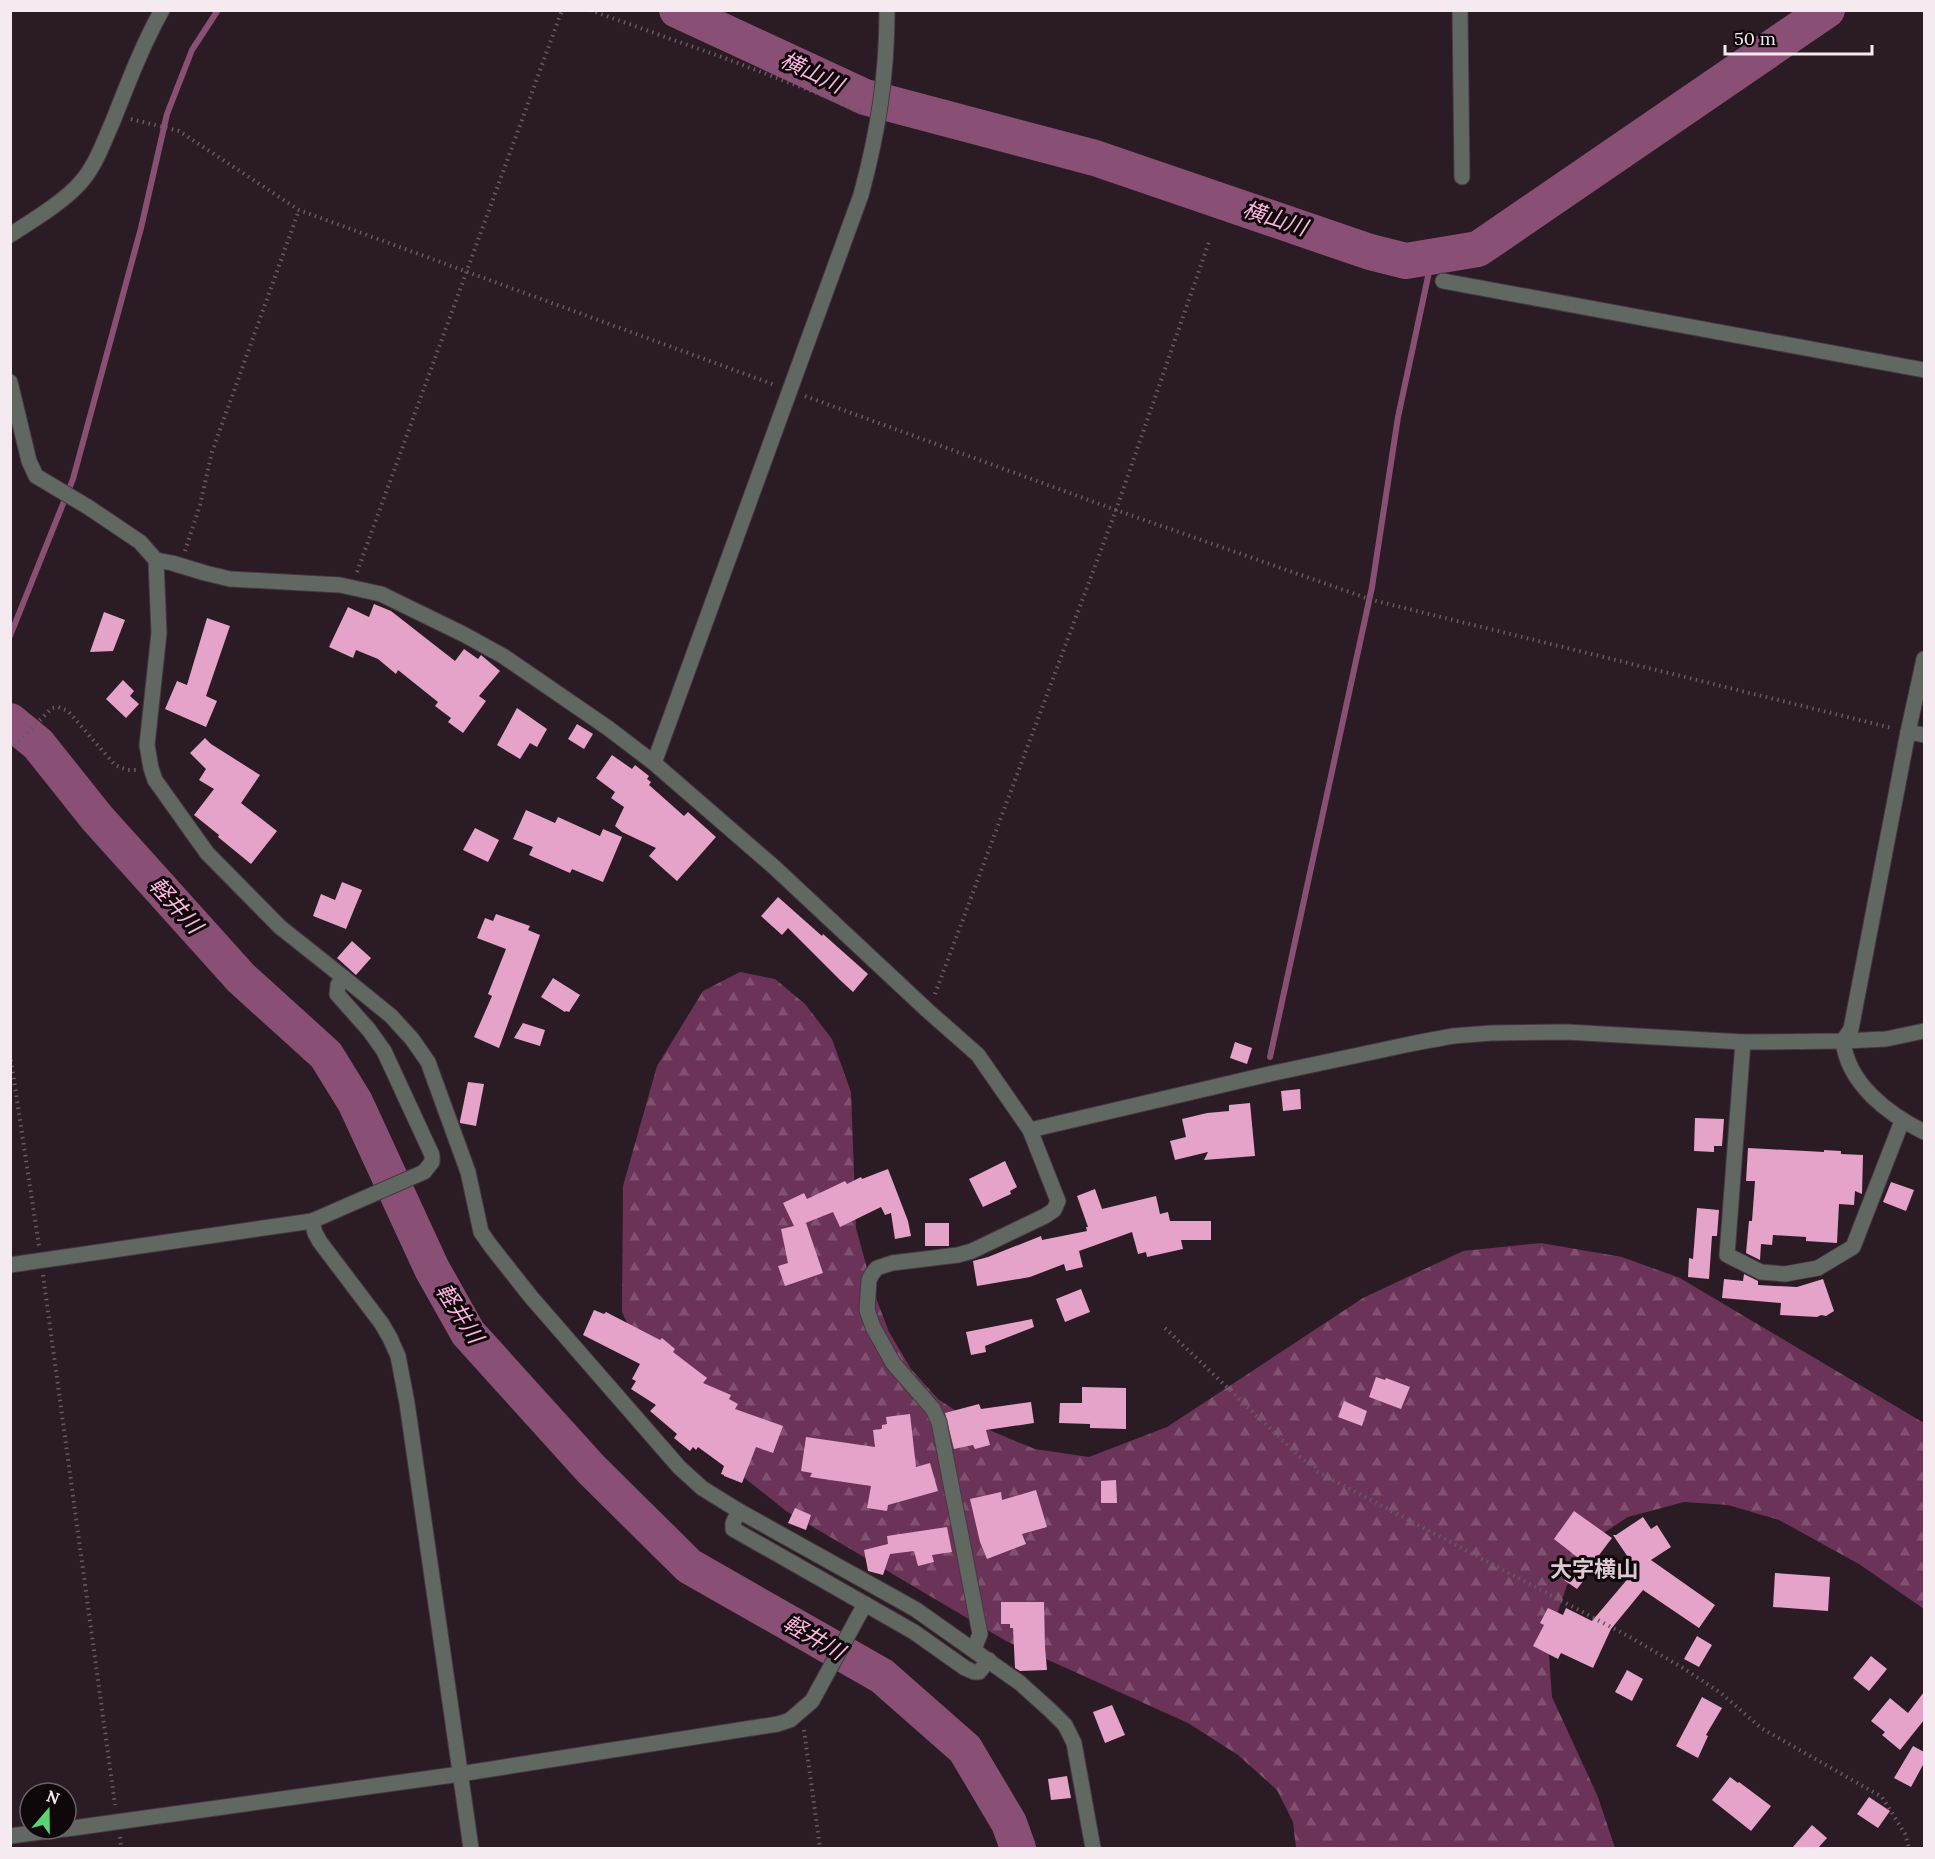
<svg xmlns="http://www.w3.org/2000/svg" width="1935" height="1859" font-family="Lora,'Noto Sans JP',serif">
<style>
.forest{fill:url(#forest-firs)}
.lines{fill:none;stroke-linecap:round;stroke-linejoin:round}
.stream{stroke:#8a4f74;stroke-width:6}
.river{stroke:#8a4f74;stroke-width:36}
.building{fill:#e5a3ca}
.minor-casing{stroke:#463841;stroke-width:17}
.path{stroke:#685a62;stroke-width:4;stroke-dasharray:1.5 4.5;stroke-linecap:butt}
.minor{stroke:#616861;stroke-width:15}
.labels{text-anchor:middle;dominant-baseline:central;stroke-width:6;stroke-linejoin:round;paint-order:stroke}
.water-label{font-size:22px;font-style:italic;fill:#feb6e0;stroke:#0e080b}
.neighbourhood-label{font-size:22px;font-weight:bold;fill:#ddc8d3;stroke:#0e080b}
</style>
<defs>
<pattern id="forest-firs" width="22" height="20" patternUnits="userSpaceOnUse" patternTransform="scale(1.5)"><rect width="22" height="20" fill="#6b3357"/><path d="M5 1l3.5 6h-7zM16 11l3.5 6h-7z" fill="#81516f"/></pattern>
</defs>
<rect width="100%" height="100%" fill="#2a1b24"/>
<!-- forest -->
<polygon class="forest" points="740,972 775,979 805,1004 832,1039 851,1092 856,1228 873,1290 889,1332 911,1369 938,1399 977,1425 1035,1449 1089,1457 1167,1427 1363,1298 1463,1251 1541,1243 1622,1257 1680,1278 1924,1423 1924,1609 1859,1564 1779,1520 1728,1505 1684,1502 1628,1517 1599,1536 1567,1585 1548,1641 1552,1697 1598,1797 1615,1848 1296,1848 1293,1822 1277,1790 1238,1755 1188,1723 1006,1641 786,1511 707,1448 658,1390 622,1312 623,1186 657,1066 703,991"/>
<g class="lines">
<!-- stream -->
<g class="stream">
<polyline points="10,636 73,479 141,228 167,114 192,50 218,10"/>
<polyline points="1270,1057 1372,587 1398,417 1432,258"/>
</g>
<!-- river -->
<g class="river">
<polyline points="677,10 865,97 1095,158 1370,252 1406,261 1478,249 1827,10"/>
<polyline points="10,721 38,744 97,818 241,978 326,1055 355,1102 432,1269 468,1333 591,1469 689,1566 882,1676 965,1749 1009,1823 1018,1848"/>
</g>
</g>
<!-- building -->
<g class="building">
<polygon points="374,604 391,611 455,661 464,649 478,659 481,655 500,671 479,696 486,701 463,733 448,722 451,718 435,706 438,702 398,670 396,674 378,659 356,650 353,658 329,647 348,607 369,617"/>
<polygon points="104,612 125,620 113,651 90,652"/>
<polygon points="207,618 230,626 206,696 217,701 206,727 165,709 177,681 187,685"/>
<polygon points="123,680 134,691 130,696 139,704 126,718 106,699"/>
<polygon points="517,708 547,729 537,747 530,743 520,759 497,745"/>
<polygon points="577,724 593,734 584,749 568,739"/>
<polygon points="205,738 211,744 260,775 241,803 277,831 251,864 218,837 219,835 194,815 214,789 199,780 206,769 190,753"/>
<polygon points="612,755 632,769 635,765 649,776 647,779 651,782 649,785 684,816 688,812 716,837 677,881 649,856 656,848 622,832 615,826 624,807 611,798 615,792 596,778"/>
<polygon points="526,810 555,823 558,817 600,836 603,829 622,837 603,882 572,869 570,873 529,855 533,847 513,839"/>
<polygon points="475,828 499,840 488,862 463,850"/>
<polygon points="342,882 362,890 346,929 313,916 321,894 335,900"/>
<polygon points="778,897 822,936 823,934 868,974 853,992 840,980 788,928 782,935 761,916"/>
<polygon points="496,914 530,926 528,930 540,935 499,1048 474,1037 492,996 488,994 506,949 477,938 485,918 493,921"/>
<polygon points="352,941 371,958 356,975 337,958"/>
<polygon points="553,978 580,995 569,1012 566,1011 565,1012 541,997"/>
<polygon points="523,1023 545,1030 540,1046 514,1038"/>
<polygon points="1235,1042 1252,1048 1247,1064 1230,1058"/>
<polygon points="468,1082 484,1084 476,1126 460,1123 460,1121"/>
<polygon points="1300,1089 1301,1109 1283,1111 1281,1091"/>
<polygon points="1250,1103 1255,1156 1204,1160 1208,1152 1175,1160 1170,1141 1186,1137 1182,1119 1207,1113 1229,1111 1229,1105"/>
<polygon points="1695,1118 1724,1119 1722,1146 1714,1146 1714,1152 1694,1151"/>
<polygon points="1748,1148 1824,1152 1824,1150 1841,1151 1841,1154 1863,1155 1862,1194 1855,1191 1854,1205 1839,1204 1837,1243 1806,1241 1806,1237 1773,1235 1772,1245 1761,1244 1760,1260 1746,1253 1749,1221 1752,1221 1755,1181 1746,1181"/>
<polygon points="1005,1161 1017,1187 1010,1191 1011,1194 983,1207 969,1179"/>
<polygon points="888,1169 908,1221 911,1236 895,1239 891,1213 885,1215 881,1207 840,1227 833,1212 803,1224 806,1223 823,1273 785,1286 778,1266 788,1263 781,1229 794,1226 783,1203 804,1193 807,1199 845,1181 847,1184 861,1177 862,1179"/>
<polygon points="1891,1182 1914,1190 1906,1211 1883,1202"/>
<polygon points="1095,1189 1102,1209 1156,1196 1160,1214 1168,1212 1170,1221 1211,1221 1211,1240 1181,1240 1183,1249 1147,1257 1146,1252 1138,1254 1132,1232 1079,1251 1083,1267 1066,1271 1064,1264 1030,1277 977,1286 973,1261 988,1257 1041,1236 1042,1240 1087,1231 1086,1227 1088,1227 1077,1196"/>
<polygon points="1697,1208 1719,1210 1717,1236 1712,1236 1709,1279 1688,1277 1689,1258 1693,1259"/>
<rect x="925" y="1223" width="24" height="23"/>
<polygon points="1744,1274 1758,1281 1758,1285 1797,1287 1823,1279 1834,1311 1826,1316 1821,1315 1817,1317 1780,1315 1781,1303 1722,1298 1724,1279 1743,1281"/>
<polygon points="1081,1289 1090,1312 1065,1322 1056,1299"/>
<polygon points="594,1310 604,1314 606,1312 660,1340 662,1338 675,1349 673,1352 707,1378 703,1383 731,1395 729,1399 738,1404 735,1409 783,1426 773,1453 756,1447 742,1483 724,1476 724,1475 721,1474 724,1466 698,1447 696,1450 693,1447 690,1451 674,1438 677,1434 650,1411 656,1405 631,1389 636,1381 632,1379 640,1364 583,1335"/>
<polygon points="1032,1319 1034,1327 985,1346 986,1352 971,1355 966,1332"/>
<polygon points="1376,1377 1385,1380 1386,1378 1410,1387 1401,1409 1369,1397"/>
<polygon points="1082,1387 1126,1388 1126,1429 1090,1428 1090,1424 1059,1423 1060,1403 1082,1403"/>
<polygon points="1344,1401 1367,1411 1362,1426 1338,1417"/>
<polygon points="1031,1402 1034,1423 986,1430 990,1445 975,1449 973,1445 954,1449 945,1413 979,1404 981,1409"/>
<polygon points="910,1414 916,1467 930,1463 938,1491 888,1505 887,1511 867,1508 871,1486 810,1477 812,1473 801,1471 806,1437 875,1447 873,1430 882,1429 882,1425 887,1424 886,1417"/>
<polygon points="1116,1480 1117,1503 1101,1503 1101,1481"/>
<polygon points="1036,1490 1047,1527 1022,1534 1026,1544 987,1559 980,1542 970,1499 1001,1492 1002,1500"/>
<polygon points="795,1508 811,1515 806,1530 788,1523"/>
<polygon points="1574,1511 1612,1538 1590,1567 1554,1539"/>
<polygon points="1643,1517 1651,1529 1657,1525 1671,1547 1651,1560 1715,1605 1699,1628 1643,1590 1611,1629 1593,1668 1561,1653 1558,1659 1533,1646 1544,1625 1540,1623 1548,1608 1563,1615 1566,1608 1592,1621 1636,1569 1613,1535 1616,1535"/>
<polygon points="947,1527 952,1552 932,1555 934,1562 918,1566 914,1551 890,1554 883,1575 868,1571 864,1550 888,1544 887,1536"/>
<polygon points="1578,1561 1591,1571 1577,1589 1564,1580"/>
<polygon points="1775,1573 1830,1577 1828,1611 1773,1607"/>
<polygon points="1001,1602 1044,1602 1045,1647 1047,1670 1020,1671 1015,1668 1013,1628 1010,1628 1010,1624 1001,1624"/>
<polygon points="1697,1636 1712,1645 1699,1667 1684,1659"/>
<polygon points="1871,1656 1887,1669 1869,1691 1853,1678"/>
<polygon points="1627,1670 1643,1679 1632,1701 1615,1692"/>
<polygon points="1924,1692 1924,1720 1900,1750 1882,1735 1885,1732 1871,1721 1890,1698 1908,1713"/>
<polygon points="1702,1697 1722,1708 1706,1735 1708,1736 1698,1758 1676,1746"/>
<polygon points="1112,1705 1125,1735 1105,1743 1093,1712"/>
<polygon points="1913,1746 1924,1752 1924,1763 1911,1787 1894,1778"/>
<polygon points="1067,1776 1071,1798 1051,1800 1048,1779"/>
<polygon points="1730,1777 1738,1783 1739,1782 1771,1806 1751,1831 1712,1800"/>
<polygon points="1869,1797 1890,1811 1878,1828 1857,1814"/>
<polygon points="1812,1825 1827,1838 1818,1848 1792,1848"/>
</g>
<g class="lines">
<defs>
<g id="minor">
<polyline points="1460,10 1462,177"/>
<path d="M 10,235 C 32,221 65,201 81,182 C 96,165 104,141 113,121 C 128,83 142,46 162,10"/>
<polyline points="1443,281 1924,370"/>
<polyline points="10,382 29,461 36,476 88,507 140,542 156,560 159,633 147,745 151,768 155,780 207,853 280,927 343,977 338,985 337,994 369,1030 384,1051 432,1155 432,1162 424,1172 312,1221 10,1265"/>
<polyline points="156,560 172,563 205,573 230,579 340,585 381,594 463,634 503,656 608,728 654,763 774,867 927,1010 978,1055 1030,1130 1058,1201 1054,1210 1045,1216 972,1251 958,1255 892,1263 877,1268 872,1274 869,1280 867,1310 873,1327 893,1363 933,1409 939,1422 980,1634 974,1649"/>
<path d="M 1924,659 L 1908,732 L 1851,1029 L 1843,1041 C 1848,1084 1888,1114 1924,1132"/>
<polyline points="1908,732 1924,735"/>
<path d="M 654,763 L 861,195 C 878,132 887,76 887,10"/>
<polyline points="343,977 391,1016 412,1039 428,1062 468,1172 481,1232 490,1245 531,1297 679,1467 702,1488 739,1511 915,1609 1020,1683 1051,1711 1065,1725 1074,1743 1093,1848"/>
<polyline points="1743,1042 1727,1255 1761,1272 1785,1274 1818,1268 1853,1247 1902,1121"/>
<polyline points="1030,1130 1265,1075 1415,1043 1453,1036 1491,1033 1567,1032 1743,1042 1843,1041 1886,1039 1924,1031"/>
<polyline points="312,1221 315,1233 320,1242 382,1324 390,1338 398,1356 407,1403 471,1848"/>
<polyline points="739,1511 733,1523 733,1529 865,1604"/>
<polyline points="66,1829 460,1774 778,1724 790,1720 812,1701 865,1604 914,1632 965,1668 974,1672 979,1672 989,1660"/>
<polyline points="10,1836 64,1829"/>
</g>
</defs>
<!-- minor casing -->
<use href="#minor" class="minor-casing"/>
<!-- path -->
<g class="path">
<polyline points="590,10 727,59 840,102 862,114"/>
<polyline points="131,119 179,131 299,210 775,385"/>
<polyline points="805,396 1116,510 1372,600 1892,728"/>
<polyline points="185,551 200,505 212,452 299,210"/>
<polyline points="357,572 562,10"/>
<polyline points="10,750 52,708 58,707 68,711 115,765 127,770 137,770"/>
<polyline points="935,994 1116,510 1210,239"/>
<polyline points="10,1054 39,1246"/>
<polyline points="43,1275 115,1805"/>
<polyline points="1165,1328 1301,1458 1315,1467 1316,1471 1628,1636 1683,1668 1721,1693 1761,1728 1882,1797 1905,1834 1909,1848"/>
<polyline points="804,1730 820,1848"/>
<polyline points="120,1837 121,1848"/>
</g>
<!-- minor -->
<use href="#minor" class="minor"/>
</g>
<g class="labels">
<!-- water labels -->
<g class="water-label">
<text transform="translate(812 72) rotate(25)">横山川</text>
<text transform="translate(1275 218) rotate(18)">横山川</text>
<text transform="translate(176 905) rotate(48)">軽井川</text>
<text transform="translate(460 1313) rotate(57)">軽井川</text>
<text transform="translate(814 1637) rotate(30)">軽井川</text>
</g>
<!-- neighbourhood labels -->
<g class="neighbourhood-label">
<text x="1594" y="1569">大字横山</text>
</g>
</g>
<!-- border -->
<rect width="1935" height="1859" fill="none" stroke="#f5eaf0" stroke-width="24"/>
<!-- north arrow -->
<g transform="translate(48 1811) rotate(20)"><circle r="28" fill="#0e080b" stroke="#6a6267" stroke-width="1.5"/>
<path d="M0-4.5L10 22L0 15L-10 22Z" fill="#58d570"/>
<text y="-9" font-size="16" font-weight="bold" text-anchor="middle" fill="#f5eaf0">N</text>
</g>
<!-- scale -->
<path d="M1725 45v9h147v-9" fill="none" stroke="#f5eaf0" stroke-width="3"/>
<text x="1734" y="45" font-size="18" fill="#f5eaf0" stroke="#0e080b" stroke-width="4.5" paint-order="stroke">50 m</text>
</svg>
